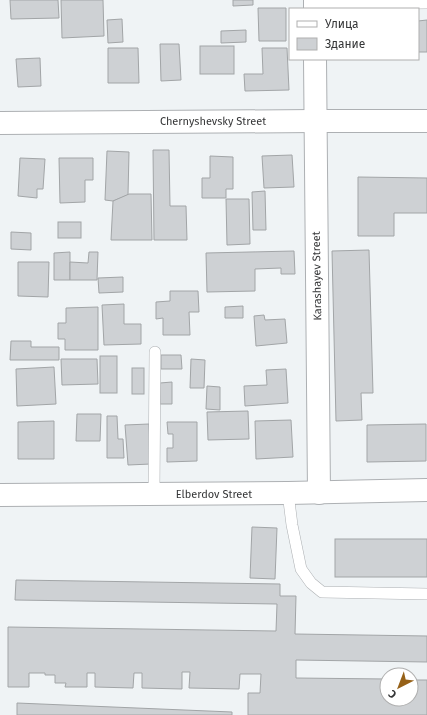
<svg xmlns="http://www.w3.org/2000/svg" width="427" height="715" font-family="'Fira Sans',sans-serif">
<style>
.building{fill:#ced1d4;stroke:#a2a5a7}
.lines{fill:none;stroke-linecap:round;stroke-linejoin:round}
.service-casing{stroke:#adb0b3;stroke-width:12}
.minor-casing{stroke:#adb0b3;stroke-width:24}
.tertiary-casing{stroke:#adb0b3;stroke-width:24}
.service{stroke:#fff;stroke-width:11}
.minor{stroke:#fff;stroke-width:22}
.tertiary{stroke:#fff;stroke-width:22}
.labels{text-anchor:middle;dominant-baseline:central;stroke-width:4;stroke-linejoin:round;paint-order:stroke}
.street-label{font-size:11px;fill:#363738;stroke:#fff}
</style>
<rect width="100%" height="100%" fill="#eff3f5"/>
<!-- building -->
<g class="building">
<polygon points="10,0 58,0 59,18 11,19"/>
<polygon points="61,0 103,0 104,36 62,38"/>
<polygon points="233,0 253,0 253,5 233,6"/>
<polygon points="258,8 286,8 286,41 259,41"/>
<polygon points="122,19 123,42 108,43 107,20"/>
<polygon points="427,20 427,52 418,52 418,21"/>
<polygon points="246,30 246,42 221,43 221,31"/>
<polygon points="160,44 179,44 181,80 161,81"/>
<rect x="200" y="46" width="34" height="28"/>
<polygon points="108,48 138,48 139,83 108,83"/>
<polygon points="262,48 287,48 289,90 245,91 244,74 263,74"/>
<polygon points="40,58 41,86 18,87 16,59"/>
<polygon points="153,150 169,150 170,206 186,206 187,240 154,240"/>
<polygon points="107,151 129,152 128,195 113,201 105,200"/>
<polygon points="292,155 294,187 264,188 262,156"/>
<polygon points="210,156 233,157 233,189 226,189 226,198 202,198 202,178 210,178"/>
<polygon points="20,158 45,159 43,189 37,189 37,198 18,196"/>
<polygon points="59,158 93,158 93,180 85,180 85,202 60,203"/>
<polygon points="358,177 427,178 427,213 394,213 394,236 358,236"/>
<polygon points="265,191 266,230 253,230 252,192"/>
<polygon points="129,194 151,194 152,240 111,240 113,201"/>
<polygon points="226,199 249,199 250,244 227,245"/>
<rect x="58" y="222" width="23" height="16"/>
<polygon points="11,232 31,233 31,250 11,249"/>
<polygon points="369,250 373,393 361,393 362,420 336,421 332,251"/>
<polygon points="294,251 295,274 281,274 281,268 255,269 255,291 207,292 206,253"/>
<polygon points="70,252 70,280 54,280 54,253"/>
<polygon points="89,252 98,252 97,280 70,280 70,262 88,263"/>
<polygon points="18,262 49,262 48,297 18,296"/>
<polygon points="123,277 123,292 99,293 98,278"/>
<polygon points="170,291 198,291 199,312 189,312 190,335 163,335 163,318 156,319 156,302 170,301"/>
<polygon points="124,304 124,324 141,324 141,344 104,345 102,305"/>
<polygon points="243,306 243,318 225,318 225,307"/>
<polygon points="98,307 98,350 65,350 65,339 58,339 58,323 66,323 66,308"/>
<polygon points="264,315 265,320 285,319 287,343 256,346 254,316"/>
<polygon points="11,341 31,341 31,347 59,347 59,360 10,360"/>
<polygon points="161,355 181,355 182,369 161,369"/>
<rect x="100" y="356" width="17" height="37"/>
<polygon points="61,359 97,359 98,384 62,385"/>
<polygon points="191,359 205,360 204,388 190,388"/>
<polygon points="54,367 56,404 17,406 16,369"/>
<rect x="132" y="368" width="12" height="26"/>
<polygon points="286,369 288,403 245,406 244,386 267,385 266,370"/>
<polygon points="172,382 172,404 160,404 160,383"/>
<polygon points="207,386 220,387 220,410 206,409"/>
<polygon points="248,411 249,439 208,440 207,412"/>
<polygon points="77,414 101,414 100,441 76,441"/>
<polygon points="107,416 117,416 118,439 123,439 124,458 107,458"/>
<polygon points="291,420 293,457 256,459 255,421"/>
<polygon points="54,421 54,459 18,459 18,422"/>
<polygon points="167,422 197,422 197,461 167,462 167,448 173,448 173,434 168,434"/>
<polygon points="149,424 151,464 128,465 125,425"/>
<polygon points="426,424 426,461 367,462 367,425"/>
<polygon points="252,527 277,528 275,579 250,578"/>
<rect x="335" y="539" width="92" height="38"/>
<polygon points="16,580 280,584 280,596 296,596 295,634 427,636 427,662 296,660 296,678 387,679 387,699 411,699 411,680 427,680 427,715 248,715 248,693 260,693 261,674 240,674 239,689 189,688 190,672 182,672 182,689 142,688 142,673 134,673 133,688 95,687 95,673 87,673 87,687 65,687 66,683 55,683 55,675 45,675 45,673 29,673 29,687 8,687 8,627 276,631 277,604 15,600"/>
<polygon points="17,703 232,712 232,715 17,715"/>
</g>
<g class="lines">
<defs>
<g id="service">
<polyline points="315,3 345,4 427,3"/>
<polyline points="288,493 292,525 301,569 311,583 322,592 427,594"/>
<polyline points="154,494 155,352"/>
</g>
<g id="minor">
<polyline points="315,0 315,9"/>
<polyline points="315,59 319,493"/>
<polyline points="0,495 288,493 427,490"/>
</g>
<polyline id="tertiary" points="0,123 315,121 427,121"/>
</defs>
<!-- service casing -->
<use href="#service" class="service-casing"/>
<!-- minor casing -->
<use href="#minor" class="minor-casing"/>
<!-- tertiary casing -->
<use href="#tertiary" class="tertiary-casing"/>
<!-- service -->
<use href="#service" class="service"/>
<!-- minor -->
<use href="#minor" class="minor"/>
<!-- tertiary -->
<use href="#tertiary" class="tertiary"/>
</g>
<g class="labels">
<!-- street labels -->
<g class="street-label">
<text x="213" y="121">Chernyshevsky Street</text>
<text transform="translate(317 276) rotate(-91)">Karashaуev Street</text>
<text x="214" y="494">Elberdov Street</text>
</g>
</g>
<!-- legend -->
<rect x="289" y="8" width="130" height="52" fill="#ffffff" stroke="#afafaf"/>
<rect x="297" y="21" width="20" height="6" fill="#ffffff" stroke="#afafaf"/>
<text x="325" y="28" font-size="12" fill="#363738">Улица</text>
<rect x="297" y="38" width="20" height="12" fill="#ced1d4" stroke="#afafaf"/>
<text x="325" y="48" font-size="12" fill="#363738">Здание</text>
<!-- north arrow -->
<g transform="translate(399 687) rotate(222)"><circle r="19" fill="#ffffff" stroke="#afafaf"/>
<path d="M0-3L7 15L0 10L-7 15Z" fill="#966118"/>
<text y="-6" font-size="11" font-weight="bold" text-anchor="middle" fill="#363738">С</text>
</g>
</svg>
